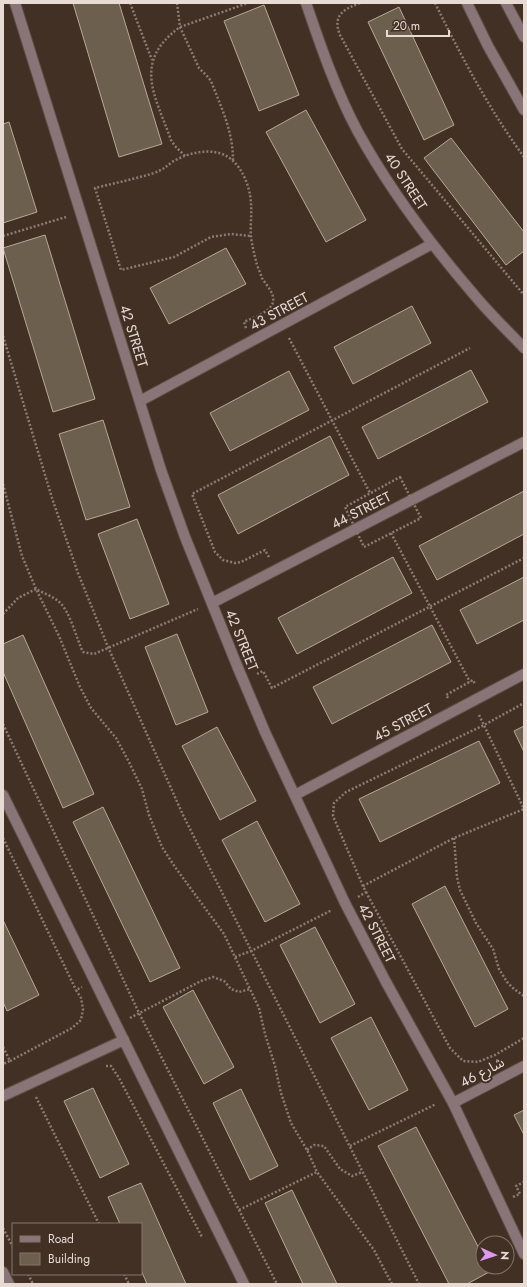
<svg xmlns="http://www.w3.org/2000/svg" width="527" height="1287" font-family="Jost,'Noto Sans Arabic',sans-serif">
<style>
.building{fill:#6c5f4d;stroke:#b6a995}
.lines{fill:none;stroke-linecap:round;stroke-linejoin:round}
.minor-casing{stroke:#604f44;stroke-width:12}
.path{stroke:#8b7c73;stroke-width:2.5;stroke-dasharray:2 2;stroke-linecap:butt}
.minor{stroke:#897578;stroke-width:10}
.labels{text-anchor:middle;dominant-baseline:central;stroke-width:4;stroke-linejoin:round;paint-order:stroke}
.street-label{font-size:14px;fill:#e7dbd4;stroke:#423025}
</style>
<rect width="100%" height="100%" fill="#423025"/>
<!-- building -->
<g class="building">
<polygon points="73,3 119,3 162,144 119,157"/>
<polygon points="264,5 299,95 259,111 224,21"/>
<polygon points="399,7 454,125 424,140 368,22"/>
<polygon points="306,110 366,220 326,242 266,132"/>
<polygon points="9,122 37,212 3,223 3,124"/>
<polygon points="451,138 524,232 524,251 506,265 424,158"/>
<polygon points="45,235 95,399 53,412 3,248"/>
<polygon points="226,248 246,284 169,324 150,288"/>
<polygon points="412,306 431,343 353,384 334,347"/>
<polygon points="471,370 488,402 378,459 362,427"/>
<polygon points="289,371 309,410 230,451 210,413"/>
<polygon points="103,420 130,507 86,520 59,434"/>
<polygon points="330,436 349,475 238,534 218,495"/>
<polygon points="524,491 524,534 437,580 419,546"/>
<polygon points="137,519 169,604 130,619 98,534"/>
<polygon points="393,557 412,593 297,654 278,618"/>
<polygon points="524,577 524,620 477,644 460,610"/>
<polygon points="432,625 451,662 332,724 313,687"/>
<polygon points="177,634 208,712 176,725 145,647"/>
<polygon points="23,635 94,794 63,808 3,672 3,644"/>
<polygon points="524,726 524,752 514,731"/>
<polygon points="217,727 256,801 220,820 182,746"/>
<polygon points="479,741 500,783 380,842 359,799"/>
<polygon points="103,807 180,968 150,982 73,822"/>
<polygon points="257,821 300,904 265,922 222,840"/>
<polygon points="445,886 508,1009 475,1027 412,904"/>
<polygon points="3,920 39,995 7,1011 3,1002"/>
<polygon points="315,927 355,1004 320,1023 280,945"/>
<polygon points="193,990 234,1067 204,1084 163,1007"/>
<polygon points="371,1017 408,1090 369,1110 331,1038"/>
<polygon points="93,1088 129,1164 100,1178 64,1101"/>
<polygon points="241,1089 278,1166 250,1180 213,1103"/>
<polygon points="524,1110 524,1135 514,1115"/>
<polygon points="416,1127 483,1256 483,1267 489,1267 491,1271 467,1284 449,1284 378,1146"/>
<polygon points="141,1183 186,1284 147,1284 141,1270 141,1224 120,1224 108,1197"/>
<polygon points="292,1190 337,1284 303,1284 265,1203"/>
</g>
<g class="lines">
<defs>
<g id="minor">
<polyline points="15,3 161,470 185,537 238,668 265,732 345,903 386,982 453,1103 524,1254"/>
<path d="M 306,3 C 321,47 336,91 358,132 C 391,192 432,246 476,297 C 491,315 508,331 524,348"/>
<polyline points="467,3 488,46 524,110"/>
<polyline points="506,3 524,37"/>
<polyline points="140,401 432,244"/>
<polyline points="212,603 524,442"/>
<polyline points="3,795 244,1284"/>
<polyline points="295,795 524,674"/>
<polyline points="3,1096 124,1040"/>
<polyline points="453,1103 524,1066"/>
<polyline points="3,1272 9,1284"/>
</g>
</defs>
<!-- minor casing -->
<use href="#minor" class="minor-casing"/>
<!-- path -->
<g class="path">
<polyline points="130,3 152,60"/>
<path d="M 177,3 L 180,27 L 199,68 L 207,76 L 211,81 C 221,107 233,131 233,160"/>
<path d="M 360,3 C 344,9 332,15 340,35 L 402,149 L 524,295"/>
<path d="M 435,3 C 461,56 489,109 524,157"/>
<path d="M 185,156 L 175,146 L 171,140 C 155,95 132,62 180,27 L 248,3"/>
<polyline points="3,236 66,217"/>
<path d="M 246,328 L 244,322 C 252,318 271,312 273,302 C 275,293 266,285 262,278 C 260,272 257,266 256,261 C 254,253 252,245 251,237 C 250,226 252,214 251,203 C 250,184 239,158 219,153 C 203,149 186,154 172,162 C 166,167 162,170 154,173 C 135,179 115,183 95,188 L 121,270 L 174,257 L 211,237 L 231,234 L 251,236"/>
<polyline points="3,336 52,498 78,573 108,647 183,815 419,1284"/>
<polyline points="289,338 370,493"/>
<polygon points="400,477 421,518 364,547 345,507"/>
<polyline points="3,484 22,556 36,589 59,636 80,687 91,708 116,738 129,762 142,789 149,815 162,847 175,867 224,934 250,989 259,1008 265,1034 275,1066 281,1093 291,1123 307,1150 317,1172 374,1250 392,1284"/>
<polyline points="391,533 470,682"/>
<polyline points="269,557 265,550 241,562 235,563 223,560 215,552 192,494 470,348"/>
<path d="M 3,614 L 18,598 L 36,589 C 43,593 52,596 58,601 C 70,610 76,638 83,652 L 94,654 L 198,609"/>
<polyline points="257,674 263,671 272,688 524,558"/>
<polyline points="448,698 446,695 473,680 475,684"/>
<polyline points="479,715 524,809"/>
<polyline points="3,724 139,1013 239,1210 277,1284"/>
<polyline points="3,838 76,990"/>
<polyline points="454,838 457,877 460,890 476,923 493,949 499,969 507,982 514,989 524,996"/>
<polyline points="363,886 333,816 334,803 346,792 484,725 524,703"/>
<polyline points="366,892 450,1048 463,1061 478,1062 495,1055 524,1038"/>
<polyline points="358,897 366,892 363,886 454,838 524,809"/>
<polyline points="235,957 251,951 332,910"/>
<polyline points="130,1018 201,981 213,977 224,981 231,989 239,992 250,989"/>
<polyline points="3,1047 10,1061 3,1064"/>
<polyline points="10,1061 72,1028 81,1020 83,1009 81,998 76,990 82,987"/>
<polyline points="106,1066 111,1066 119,1078 202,1237"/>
<polyline points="36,1097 99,1224"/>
<polyline points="350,1146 436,1104"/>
<polyline points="307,1150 314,1145 324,1146 340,1169 352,1176 362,1172"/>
<polyline points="513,1197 520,1194 516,1186 524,1182"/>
<polyline points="239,1210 317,1172"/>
<polyline points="3,1228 13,1247"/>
<polyline points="28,1274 33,1284"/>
<polyline points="124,1274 129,1284"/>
</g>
<!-- minor -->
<use href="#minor" class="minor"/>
</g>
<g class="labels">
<!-- street labels -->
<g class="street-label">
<text transform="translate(406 181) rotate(57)">40 STREET</text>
<text transform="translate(279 311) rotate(-28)">43 STREET</text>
<text transform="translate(134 336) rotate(73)">42 STREET</text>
<text transform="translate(361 510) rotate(-27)">44 STREET</text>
<text transform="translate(242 640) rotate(68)">42 STREET</text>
<text transform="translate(403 722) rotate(-28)">45 STREET</text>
<text transform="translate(377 933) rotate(63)">42 STREET</text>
<text transform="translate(482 1072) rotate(-28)">شارع 46</text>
</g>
</g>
<!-- border -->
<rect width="527" height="1287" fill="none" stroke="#e7dbd4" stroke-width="8"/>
<!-- legend -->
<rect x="12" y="1223" width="130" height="52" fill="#423025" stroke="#84746b"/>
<rect x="20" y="1236" width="20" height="6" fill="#897578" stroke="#84746b"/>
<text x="48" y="1243" font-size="12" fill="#e7dbd4">Road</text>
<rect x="20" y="1253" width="20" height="12" fill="#6c5f4d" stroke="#84746b"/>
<text x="48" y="1263" font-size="12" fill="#e7dbd4">Building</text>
<!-- north arrow -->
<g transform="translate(495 1255) rotate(93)"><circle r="19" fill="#423025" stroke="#84746b"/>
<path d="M0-3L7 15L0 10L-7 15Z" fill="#de98f2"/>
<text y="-6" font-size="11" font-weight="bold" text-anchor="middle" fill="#e7dbd4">N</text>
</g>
<!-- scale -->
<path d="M387 30v6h62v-6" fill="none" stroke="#e7dbd4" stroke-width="2"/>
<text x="393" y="30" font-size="12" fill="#e7dbd4" stroke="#423025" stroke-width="3" paint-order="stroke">20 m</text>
</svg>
